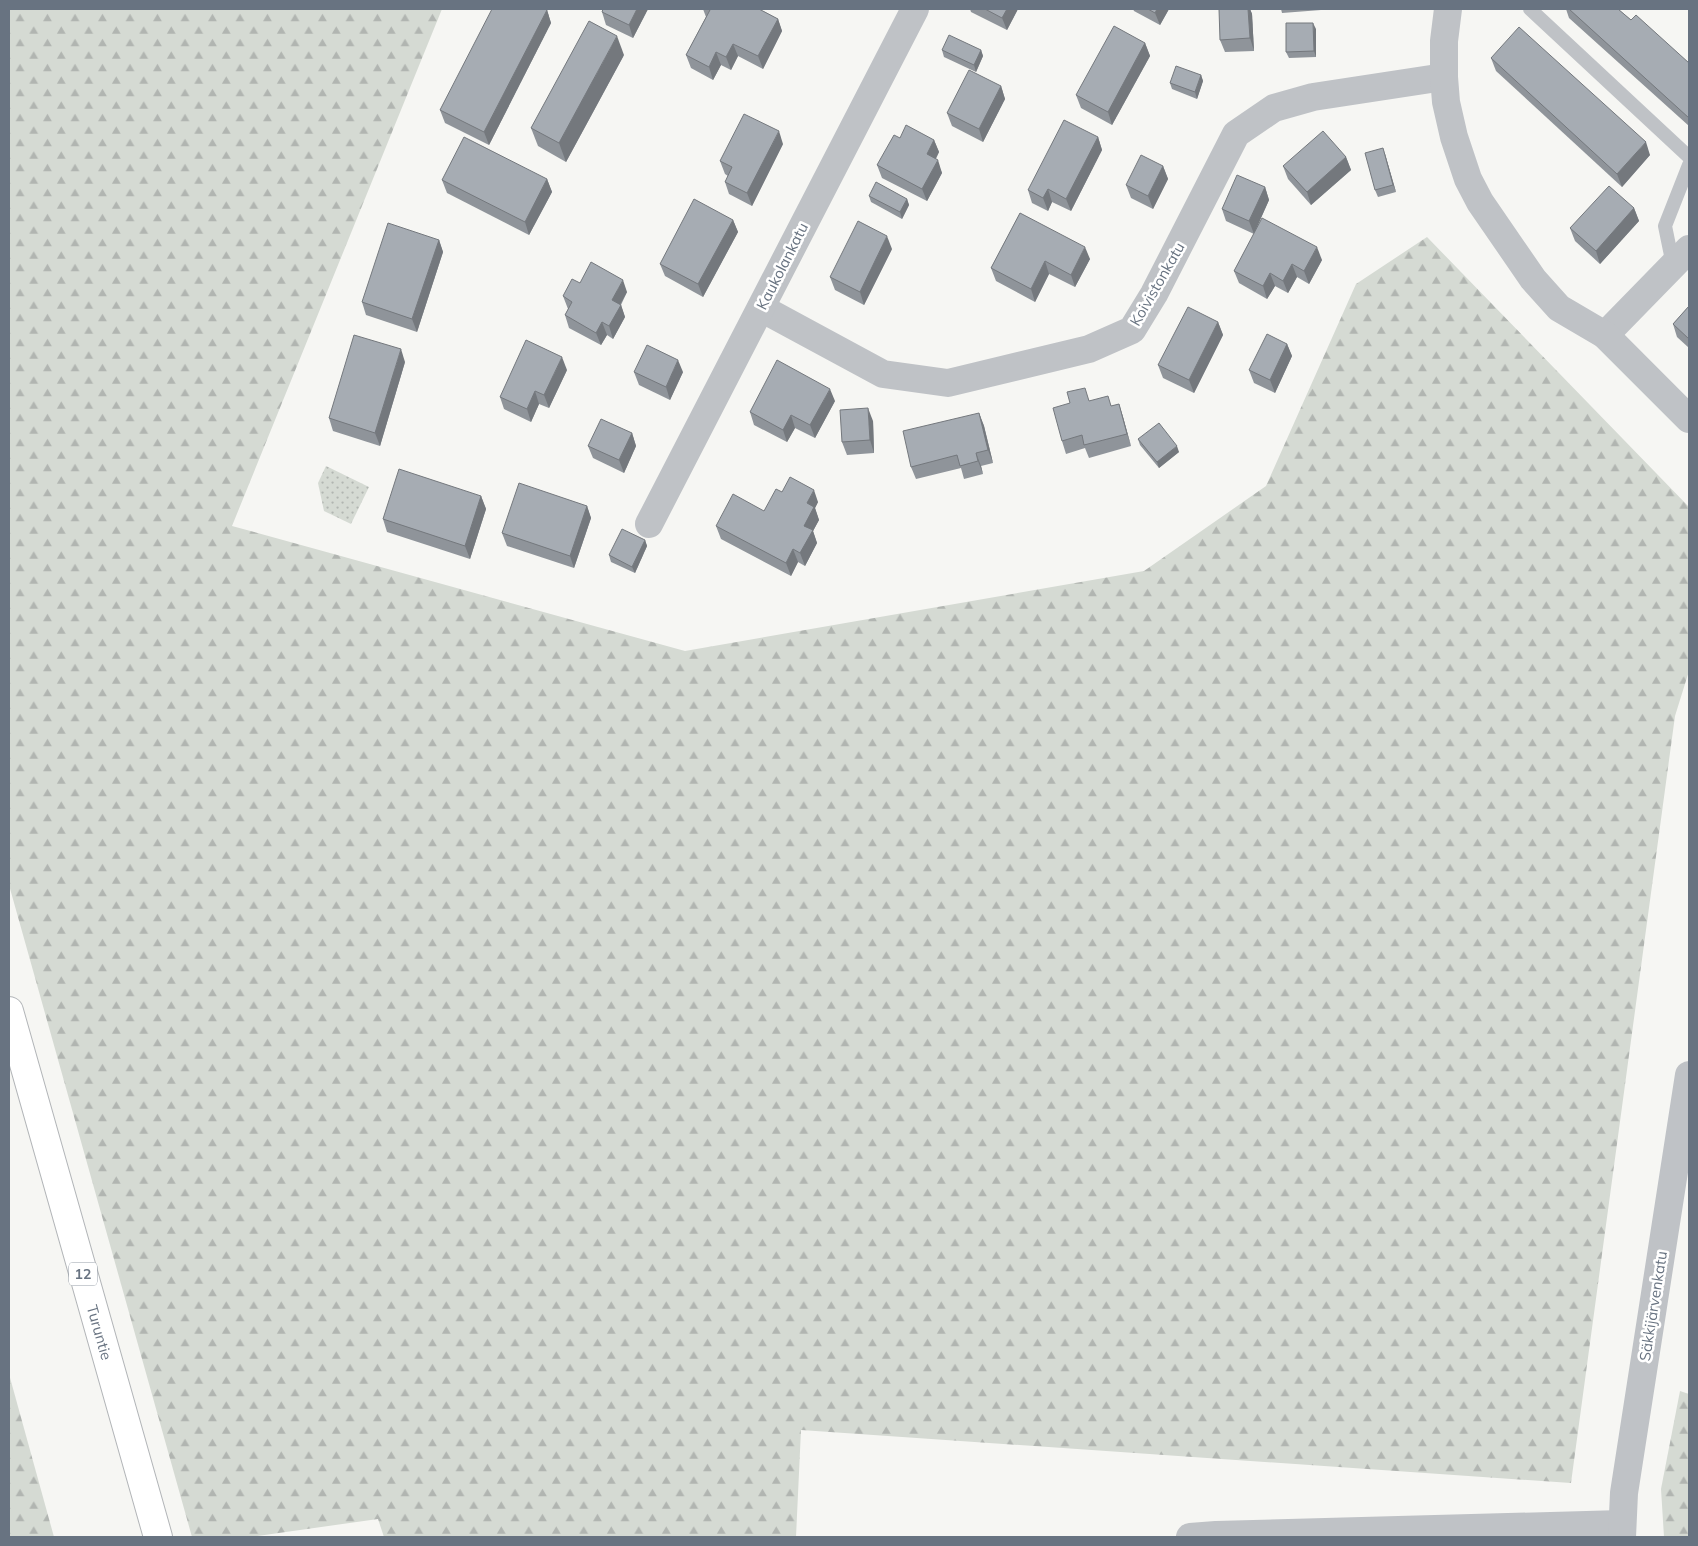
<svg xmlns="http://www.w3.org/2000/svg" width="1698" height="1546" font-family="Mulish,sans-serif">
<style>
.grass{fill:url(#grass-dots)}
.forest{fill:url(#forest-firs)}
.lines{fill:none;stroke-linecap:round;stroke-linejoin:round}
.trunk-casing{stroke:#b2b5b8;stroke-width:30}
.service{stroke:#bfc2c6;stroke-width:14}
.minor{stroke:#bfc2c6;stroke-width:28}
.tertiary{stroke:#bfc2c6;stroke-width:28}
.trunk{stroke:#fff;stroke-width:28}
.wall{fill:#8f949a}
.shaded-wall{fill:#74787d}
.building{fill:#a6acb3;stroke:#74787d}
.labels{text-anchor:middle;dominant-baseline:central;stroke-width:5;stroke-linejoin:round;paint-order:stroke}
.shield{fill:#fff;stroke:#959da7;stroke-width:1}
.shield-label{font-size:14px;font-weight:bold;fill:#687381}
.street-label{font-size:15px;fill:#687381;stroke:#fff}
</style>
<defs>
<pattern id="grass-dots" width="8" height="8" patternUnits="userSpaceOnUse" patternTransform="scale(1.25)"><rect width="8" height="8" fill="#d5dad3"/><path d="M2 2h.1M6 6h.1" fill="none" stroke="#b1b5b1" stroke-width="1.8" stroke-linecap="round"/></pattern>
<pattern id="forest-firs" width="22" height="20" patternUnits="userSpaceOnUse" patternTransform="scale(1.25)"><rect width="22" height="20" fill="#d5dad3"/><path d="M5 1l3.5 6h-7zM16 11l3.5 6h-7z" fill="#b1b5b1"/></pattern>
</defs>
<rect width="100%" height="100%" fill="#f6f6f3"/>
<!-- grass -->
<polygon class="grass" points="326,466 369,487 351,524 324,511 318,483"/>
<!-- forest -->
<g class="forest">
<polygon points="9,9 442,9 232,526 685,651 1144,571 1266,486 1356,284 1427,237 1689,507 1689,671 1675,716 1571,1483 801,1430 796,1537 384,1537 378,1519 250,1537 192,1537 9,885"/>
<polygon points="9,1374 54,1537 9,1537"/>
<polygon points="1680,1391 1689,1394 1689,1537 1664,1537 1661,1489"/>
</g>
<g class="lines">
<defs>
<g id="trunk">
<path id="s1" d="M 9,1011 L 158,1537"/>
</g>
</defs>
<!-- trunk casing -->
<use href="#trunk" class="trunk-casing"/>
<!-- service -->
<g class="service">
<polyline points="1530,9 1689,157"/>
<polyline points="1673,265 1665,226 1689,165"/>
</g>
<!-- minor -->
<g class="minor">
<polyline points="761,308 883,374 948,383 1089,349 1132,330 1154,294 1236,134 1274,108 1313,97 1444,77"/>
<polyline points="1605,335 1689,249"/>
<polyline points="649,524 915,9"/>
<polyline points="1190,1537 1216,1535 1622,1524"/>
<polyline points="1622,1537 1624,1493 1689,1075"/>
</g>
<!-- tertiary -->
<polyline class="tertiary" points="1448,9 1444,41 1444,77 1446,102 1454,137 1468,179 1480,202 1533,279 1559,308 1605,335 1689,419"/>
<!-- trunk -->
<use href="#trunk" class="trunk"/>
</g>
<!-- wall -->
<g class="wall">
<polygon points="648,9 633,38 606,25 602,12"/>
<polygon points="703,9 759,9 778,19 782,31 763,69 738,56 731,70 721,65 713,80 691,68 686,55 706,17"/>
<polygon points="970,9 1018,9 1007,30 971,12"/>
<polygon points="1133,9 1169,9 1160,25 1134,11"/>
<polygon points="1248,9 1250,9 1252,14 1254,51 1225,52 1220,40"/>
<polygon points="1281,9 1334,9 1282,13"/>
<polygon points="1566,9 1618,9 1631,20 1689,63 1689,126 1569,18"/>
<polygon points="547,10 551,23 489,145 445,123 440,110"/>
<polygon points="1316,29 1316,57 1289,58 1286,52"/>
<polygon points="1145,43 1150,56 1112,125 1081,108 1076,95"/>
<polygon points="942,50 981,50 983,56 976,72 944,57"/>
<polygon points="624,55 566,162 538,146 531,128"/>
<polygon points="1491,58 1650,155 1622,187 1496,71"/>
<polygon points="1201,75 1203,81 1197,99 1172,89 1170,83"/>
<polygon points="1001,86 1005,99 983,142 952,126 947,113"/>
<polygon points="1098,137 1102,150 1071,211 1052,202 1048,211 1032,203 1028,190"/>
<polygon points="900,138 934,140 939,152 936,159 942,173 927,201 882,178 877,165"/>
<polygon points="783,144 752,206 729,194 725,182 728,176 725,174 720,161"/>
<polygon points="1385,154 1396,192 1378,197 1375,190"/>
<polygon points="1346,157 1351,170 1311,205 1288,179 1283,166"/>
<polygon points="1163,166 1168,179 1153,209 1131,198 1126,185"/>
<polygon points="547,179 552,192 529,235 447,193 442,180"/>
<polygon points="1265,187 1269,200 1254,233 1322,260 1309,284 1297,277 1288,293 1275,286 1267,299 1239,283 1234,271 1254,234 1226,221 1222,209"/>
<polygon points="869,196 907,199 909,205 902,219 871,202"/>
<polygon points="1634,208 1639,221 1600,264 1575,241 1570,228"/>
<polygon points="1020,213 1090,259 1075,287 1049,274 1035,302 996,281 991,268"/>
<polygon points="733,220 738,232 703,297 665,276 660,264"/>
<polygon points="439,240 443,252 417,332 366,315 362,302"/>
<polygon points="892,249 864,305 835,290 830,277"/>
<polygon points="580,283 627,292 621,305 625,317 613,339 607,335 601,345 569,328 565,315 568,309 563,296"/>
<polygon points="1689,306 1689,348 1677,337 1673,324"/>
<polygon points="1218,322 1223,335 1194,393 1163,378 1158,365"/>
<polygon points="1287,344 1292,356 1275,393 1254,383 1249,370"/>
<polygon points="405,362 380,446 333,431 329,418"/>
<polygon points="567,370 549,408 539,404 531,422 504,409 500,397"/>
<polygon points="634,372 683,372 670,400 639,385"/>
<polygon points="835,401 815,438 795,428 787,442 754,425 750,412"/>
<polygon points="1090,401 1112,406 1119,404 1123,417 1131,446 1089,458 1085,448 1066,454 1062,441"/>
<polygon points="979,413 984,426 993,463 981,466 983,474 964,479 961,468 916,479 911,467"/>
<polygon points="873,421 874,453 847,455 842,442"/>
<polygon points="632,433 636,446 624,473 593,458 588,446"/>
<polygon points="1138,439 1179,452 1159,468 1140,445"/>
<polygon points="782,492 818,502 815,508 819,520 813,531 817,543 805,566 798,562 791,576 721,539 716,526 764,511"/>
<polygon points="481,496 486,509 470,559 387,532 383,519"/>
<polygon points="587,506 591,518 574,568 507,546 502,533"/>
<polygon points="645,540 647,546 635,573 611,562 609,555"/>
</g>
<!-- shaded-wall -->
<g class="shaded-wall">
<polygon points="637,9 648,9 633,38 629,25"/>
<polygon points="1007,9 1018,9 1007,30 1002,18"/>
<polygon points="1157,9 1169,9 1160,25 1155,13"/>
<polygon points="1248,9 1250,9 1252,14 1254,51 1250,38"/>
<polygon points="547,10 551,23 489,145 484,132"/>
<polygon points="778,19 782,31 763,69 758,56"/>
<polygon points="1313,23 1316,29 1316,57 1314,51"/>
<polygon points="617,36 624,55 566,162 559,143"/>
<polygon points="1145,43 1150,56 1112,125 1108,112"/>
<polygon points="733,44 738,56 731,70 726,57"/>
<polygon points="981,50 983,56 976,72 974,65"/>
<polygon points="716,52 721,65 713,80 709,67"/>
<polygon points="1201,75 1203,81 1197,99 1195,92"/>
<polygon points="1001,86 1005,99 983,142 979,129"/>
<polygon points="779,131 783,144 752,206 747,193"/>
<polygon points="1098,137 1102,150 1071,211 1066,199"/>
<polygon points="934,140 939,152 931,167 927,154"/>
<polygon points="1646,142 1650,155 1622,187 1617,174"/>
<polygon points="1383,148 1385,154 1396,192 1393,185"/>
<polygon points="1346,157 1351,170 1311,205 1307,192"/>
<polygon points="938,160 942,173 927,201 922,189"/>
<polygon points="1163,166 1168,179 1153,209 1148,196"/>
<polygon points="547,179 552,192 529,235 525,222"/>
<polygon points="1265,187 1269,200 1254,234 1249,221"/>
<polygon points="1048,189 1052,202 1048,211 1043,198"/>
<polygon points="907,199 909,205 902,219 900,212"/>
<polygon points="1634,208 1639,221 1600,264 1596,251"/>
<polygon points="733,220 738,232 703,297 698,284"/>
<polygon points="887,236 892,249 864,305 860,292"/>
<polygon points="439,240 443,252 417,332 412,319"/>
<polygon points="1085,247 1090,259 1075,287 1071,275"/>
<polygon points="1317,247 1322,260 1309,284 1304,271"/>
<polygon points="1045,261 1049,274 1035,302 1031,289"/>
<polygon points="1292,264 1297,277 1288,293 1283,281"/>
<polygon points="1270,273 1275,286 1267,299 1263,286"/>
<polygon points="623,280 627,292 616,312 612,300"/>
<polygon points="621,305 625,317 613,339 609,326"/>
<polygon points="602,322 607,335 601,345 596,333"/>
<polygon points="1218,322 1223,335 1194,393 1189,380"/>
<polygon points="1287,344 1292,356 1275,393 1270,380"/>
<polygon points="401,349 405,362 380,446 375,433"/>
<polygon points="562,357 567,370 549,408 544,395"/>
<polygon points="678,360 683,372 670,400 666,387"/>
<polygon points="830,389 835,401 815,438 810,425"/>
<polygon points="535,391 539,404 531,422 527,409"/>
<polygon points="1119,404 1123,417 1131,446 1127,434"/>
<polygon points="868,408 873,421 874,453 870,440"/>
<polygon points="979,413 984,426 993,463 988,450"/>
<polygon points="791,415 795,428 787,442 783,430"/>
<polygon points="632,433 636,446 624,473 619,460"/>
<polygon points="1177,446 1179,452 1159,468 1157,462"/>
<polygon points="976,453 981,466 983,474 978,461"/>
<polygon points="814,490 818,502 815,508 819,520 813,531 817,543 805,566 800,553 804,526 807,503"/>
<polygon points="481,496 486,509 470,559 465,546"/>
<polygon points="587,506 591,518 574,568 570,556"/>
<polygon points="645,540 647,546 635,573 632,567"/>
<polygon points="793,549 798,562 791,576 786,563"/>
</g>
<!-- building -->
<g class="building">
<polygon points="492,9 544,9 547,10 484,132 440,110"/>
<polygon points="603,9 637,9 629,25 602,12"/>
<polygon points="707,9 759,9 778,19 758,56 733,44 726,57 716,52 709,67 686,55 710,10"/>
<polygon points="985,9 1007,9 1002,18"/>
<polygon points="1148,9 1157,9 1155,13"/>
<polygon points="1219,9 1248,9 1250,38 1220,40"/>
<polygon points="1569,9 1618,9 1631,20 1636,15 1689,63 1689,118"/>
<polygon points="589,21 617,36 559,143 531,128"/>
<polygon points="1286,23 1313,23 1314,51 1286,52"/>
<polygon points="1114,26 1145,43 1108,112 1076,95"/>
<polygon points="1519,27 1646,142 1617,174 1491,58"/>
<polygon points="949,35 981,50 974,65 942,50"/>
<polygon points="1176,66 1201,75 1195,92 1170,83"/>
<polygon points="969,70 1001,86 979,129 947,113"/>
<polygon points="744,114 779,131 747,193 725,182 732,167 720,161"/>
<polygon points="1064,120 1098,137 1066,199 1048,189 1043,198 1028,190"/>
<polygon points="906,125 934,140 927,154 938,160 922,189 877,165 894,135 900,138"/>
<polygon points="1323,131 1346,157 1307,192 1283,166"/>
<polygon points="464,137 547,179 525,222 442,180"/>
<polygon points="1383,148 1393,185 1375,190 1365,153"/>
<polygon points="1141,155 1163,166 1148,196 1126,185"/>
<polygon points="1237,175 1265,187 1249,221 1222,209"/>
<polygon points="876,182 907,199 900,212 869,196"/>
<polygon points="1609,186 1634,208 1596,251 1570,228"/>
<polygon points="694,199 733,220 698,284 660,264"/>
<polygon points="1020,213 1085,247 1071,275 1045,261 1031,289 991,268"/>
<polygon points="1262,218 1317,247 1304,271 1292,264 1283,281 1270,273 1263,286 1234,271"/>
<polygon points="858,221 887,236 860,292 830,277"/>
<polygon points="388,223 439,240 412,319 362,302"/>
<polygon points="591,262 623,280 612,300 621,305 609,326 602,322 596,333 565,315 572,302 563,296 572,279 580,283"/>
<polygon points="1689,306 1689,339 1673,324"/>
<polygon points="1188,307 1218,322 1189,380 1158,365"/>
<polygon points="1267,334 1287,344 1270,380 1249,370"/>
<polygon points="354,335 401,349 375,433 329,418"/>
<polygon points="526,340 562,357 544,395 535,391 527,409 500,397"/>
<polygon points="647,345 678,360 666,387 634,372"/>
<polygon points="777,360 830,389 810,425 791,415 783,430 750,412"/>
<polygon points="1085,388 1089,401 1108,396 1111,406 1119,404 1127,434 1084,445 1082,435 1062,441 1053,408 1070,403 1067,392"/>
<polygon points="868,408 870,440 842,442 840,410"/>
<polygon points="979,413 988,450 976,453 978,461 960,466 957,455 911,467 903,431"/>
<polygon points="601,419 632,433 619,460 588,446"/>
<polygon points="1159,423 1177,446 1157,462 1138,439"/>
<polygon points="399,469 481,496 465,546 383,519"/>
<polygon points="790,477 814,490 807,503 814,507 804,526 813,530 800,553 793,549 786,563 716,526 733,494 764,511 776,489 782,492"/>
<polygon points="519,483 587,506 570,556 502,533"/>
<polygon points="622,529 645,540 632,567 609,555"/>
</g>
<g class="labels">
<!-- shield labels -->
<rect class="shield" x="69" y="1262.5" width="28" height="23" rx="4"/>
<g class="shield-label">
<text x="83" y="1274">12</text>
</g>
<!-- street labels -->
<g class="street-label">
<text transform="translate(782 266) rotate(-63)">Kaukolankatu</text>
<text transform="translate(1157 284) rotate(-60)">Koivistonkatu</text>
<text transform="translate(1653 1306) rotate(-81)">Säkkijärvenkatu</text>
<text stroke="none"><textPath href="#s1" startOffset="334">Turuntie</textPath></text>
</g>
</g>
<!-- border -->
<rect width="1698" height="1546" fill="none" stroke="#687381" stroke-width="20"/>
</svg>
